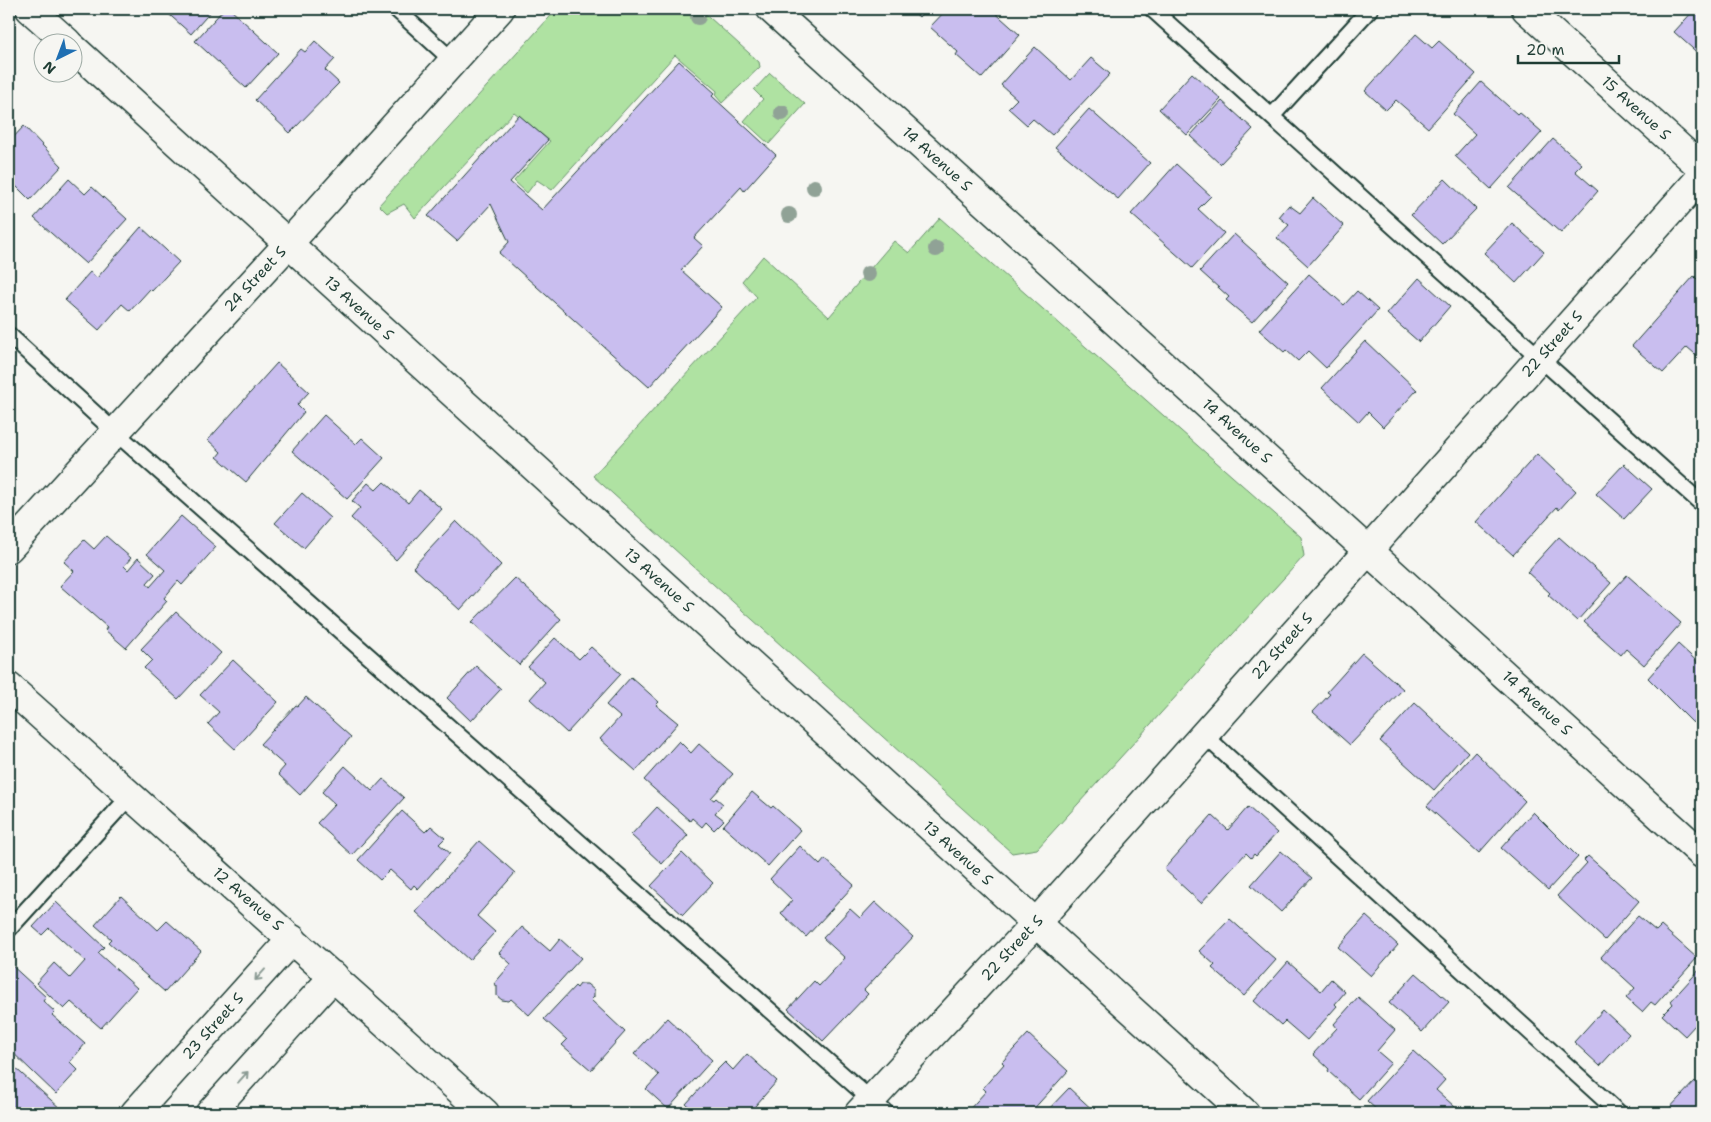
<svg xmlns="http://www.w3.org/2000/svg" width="1711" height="1122" font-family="'Shantell Sans',sans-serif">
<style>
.green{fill:#afe2a2;stroke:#67906b}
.building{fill:#c9beef;stroke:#1f3d34}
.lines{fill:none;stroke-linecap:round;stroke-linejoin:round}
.service-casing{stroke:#1f3d34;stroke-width:19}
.minor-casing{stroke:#1f3d34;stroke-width:31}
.service{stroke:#f6f6f2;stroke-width:15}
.minor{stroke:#f6f6f2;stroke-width:28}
.tree{fill:#90a296}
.oneway{stroke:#8a9a93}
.labels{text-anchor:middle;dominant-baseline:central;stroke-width:4;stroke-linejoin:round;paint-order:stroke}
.street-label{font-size:15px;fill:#1f3d34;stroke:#f6f6f2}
</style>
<rect width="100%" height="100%" fill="#f6f6f2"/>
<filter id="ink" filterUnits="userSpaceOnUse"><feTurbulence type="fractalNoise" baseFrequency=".02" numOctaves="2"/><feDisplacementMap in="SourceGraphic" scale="10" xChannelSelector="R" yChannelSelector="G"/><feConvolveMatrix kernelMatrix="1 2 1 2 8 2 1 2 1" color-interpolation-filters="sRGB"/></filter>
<g filter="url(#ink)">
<!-- green -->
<g class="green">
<polygon points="557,9 700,9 759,62 760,67 722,103 716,96 717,91 675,55 552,190 537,180 527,193 514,181 550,141 514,112 415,218 404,204 387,213 379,205"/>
<polygon points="770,73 805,104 769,144 744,121 763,99 754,90"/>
<polygon points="940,218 1301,537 1304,556 1037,849 1012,853 593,476 757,297 742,281 763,256 829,317 894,241 909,253"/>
</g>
<!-- building -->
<g class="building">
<polygon points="163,9 213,9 191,34"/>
<polygon points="224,9 230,9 278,53 246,88 195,41"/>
<polygon points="910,9 926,9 919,17"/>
<polygon points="947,9 991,9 1020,35 982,78 956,55 958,52 930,27"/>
<polygon points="1695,9 1702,9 1702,57 1674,32"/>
<polygon points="1416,34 1432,48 1439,41 1476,74 1428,128 1396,100 1386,110 1365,91"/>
<polygon points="315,41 335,59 325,70 339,83 290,133 255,100 301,49 305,52"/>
<polygon points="1035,47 1071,80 1091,58 1110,74 1052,135 1033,119 1027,125 1008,108 1017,99 1001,85"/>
<polygon points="679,61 715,93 712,96 776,155 744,191 741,187 694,238 703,246 681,270 722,307 649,387 499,253 509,242 491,204 457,241 428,216 519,115 548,140 510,182 542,210"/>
<polygon points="1192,73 1221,99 1187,135 1159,109"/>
<polygon points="1481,82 1517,114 1519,112 1542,132 1491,189 1455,156 1475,134 1453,114"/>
<polygon points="1222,101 1253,129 1220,164 1190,136"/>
<polygon points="1089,109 1150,163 1118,199 1055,147"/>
<polygon points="24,126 62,166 30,200 16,186 9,195 9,142"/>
<polygon points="1553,139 1582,164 1575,171 1598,191 1561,233 1509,188"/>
<polygon points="1176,164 1211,196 1198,209 1224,233 1192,268 1131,214"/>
<polygon points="69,179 85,194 92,187 127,219 86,264 34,218"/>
<polygon points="1445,179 1476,209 1442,244 1411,215"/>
<polygon points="1313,198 1344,226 1308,266 1277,238 1289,225 1279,217 1289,205 1300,213"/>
<polygon points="1512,223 1544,252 1516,283 1484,253"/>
<polygon points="141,227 179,262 152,291 150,289 130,311 122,304 99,330 65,300 90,272 97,278"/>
<polygon points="1234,234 1288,282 1252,322 1226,300 1229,297 1200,271"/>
<polygon points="1309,274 1344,305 1357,291 1378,310 1326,368 1308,351 1298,361 1286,350 1284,352 1259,330"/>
<polygon points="1694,276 1702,284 1702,360 1687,347 1663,373 1632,346"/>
<polygon points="1419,278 1450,306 1419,342 1387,314"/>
<polygon points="1365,341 1417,390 1383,427 1368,412 1359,422 1322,388"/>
<polygon points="277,363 309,392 297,405 304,412 246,482 217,457 221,452 208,440"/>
<polygon points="324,415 356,444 362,438 384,458 347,499 292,451"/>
<polygon points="1537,454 1576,491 1559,510 1557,507 1513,555 1476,522"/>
<polygon points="1624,464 1652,489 1624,519 1596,494"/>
<polygon points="384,482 408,503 419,490 442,509 396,560 351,518 360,508 352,501 368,483 376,490"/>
<polygon points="302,493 330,518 304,548 275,523"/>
<polygon points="181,516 216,547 182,585 178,581 164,598 167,601 126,648 105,630 107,627 60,586 74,571 64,562 84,540 94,549 106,536 131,558 124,566 128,570 138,558 155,574 147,583 150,587 165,570 147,554"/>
<polygon points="456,521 501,565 460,610 413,567"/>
<polygon points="1559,537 1611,583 1577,621 1548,595 1550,593 1527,572"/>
<polygon points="1627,575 1681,623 1644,665 1626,649 1621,655 1584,622"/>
<polygon points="515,578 561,619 519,665 472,622"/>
<polygon points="176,612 221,653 178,699 144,668 152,660 141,649"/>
<polygon points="555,638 579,659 591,647 621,674 567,733 530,699 545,682 528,667"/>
<polygon points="1678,644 1702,666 1702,712 1693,723 1648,678"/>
<polygon points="1362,653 1403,689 1350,745 1313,712 1330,694 1327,692"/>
<polygon points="233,660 278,702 235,749 208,724 219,712 200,695"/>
<polygon points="476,666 501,689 471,721 447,698"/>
<polygon points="631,677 659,702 656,705 678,723 636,771 600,739 620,717 606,705"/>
<polygon points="306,697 351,737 300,795 278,774 285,766 260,744 296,705 298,706"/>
<polygon points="1415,703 1468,752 1434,790 1380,741"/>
<polygon points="679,741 691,753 699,744 733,774 711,798 714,800 716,798 723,804 715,813 724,820 714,830 706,822 702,827 692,818 690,821 644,780"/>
<polygon points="1475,752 1525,801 1479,853 1427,806"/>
<polygon points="345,766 372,791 383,779 404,798 352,855 317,823 335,804 322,792"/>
<polygon points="752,792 771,808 773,806 800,830 768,866 723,826"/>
<polygon points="657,807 688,835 662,864 631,835"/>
<polygon points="1248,807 1277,833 1256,856 1254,854 1251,858 1246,853 1201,903 1164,869 1212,815 1228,830"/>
<polygon points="402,811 425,832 431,826 445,838 439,844 450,853 418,889 414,885 411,889 390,870 380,880 358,860"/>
<polygon points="1533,812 1578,857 1548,890 1501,848"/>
<polygon points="479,841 515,873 477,916 495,932 469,960 416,912"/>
<polygon points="800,846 820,865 825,859 854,885 806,937 781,913 792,900 770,879"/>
<polygon points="1281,851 1312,878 1281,912 1251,885"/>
<polygon points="682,853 713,883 683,915 651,886"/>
<polygon points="1588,856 1639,901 1605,940 1557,896 1587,863 1584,860"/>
<polygon points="121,896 158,930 167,921 201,951 165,992 108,942 111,939 95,925"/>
<polygon points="56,902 104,947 98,953 137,988 101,1028 71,1002 64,1009 36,983 54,963 70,978 85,961 49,928 42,935 33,927"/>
<polygon points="875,902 913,937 864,990 868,994 823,1041 788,1009 814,981 819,986 845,958 823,938 850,909 860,918"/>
<polygon points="1366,916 1398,945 1371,976 1338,947"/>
<polygon points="1638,916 1656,931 1661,926 1697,958 1655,1005 1651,1002 1642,1012 1626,998 1635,988 1601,957"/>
<polygon points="1230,919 1276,960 1244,996 1212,968 1215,965 1199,951"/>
<polygon points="522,927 550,951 560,939 581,958 529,1015 511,999 509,1001 502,1000 497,996 497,986 494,984 511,964 499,953"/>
<polygon points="1288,962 1321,991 1331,979 1345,992 1335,1004 1337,1006 1307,1040 1285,1021 1281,1025 1254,1001"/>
<polygon points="9,963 46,997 43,1001 55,1012 52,1015 85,1044 70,1062 78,1070 56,1094 9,1049 9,1002 11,999 9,997"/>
<polygon points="1701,968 1702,1030 1696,1024 1685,1036 1662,1015 1673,1004 1671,1001"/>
<polygon points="1416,973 1449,1002 1422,1032 1389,1003"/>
<polygon points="580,984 587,984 594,990 594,997 591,1000 625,1032 591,1070 562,1045 567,1040 544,1019 575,986 577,988"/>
<polygon points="1358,997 1395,1030 1377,1051 1391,1063 1359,1099 1328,1071 1329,1069 1313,1054 1337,1028 1334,1024"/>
<polygon points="1603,1010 1629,1034 1600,1066 1574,1042"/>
<polygon points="667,1018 712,1060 668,1109 646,1089 659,1075 634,1054"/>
<polygon points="1028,1034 1068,1071 1030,1113 959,1113 963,1108 967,1112 986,1091 983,1088 1004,1064 1002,1062"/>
<polygon points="1413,1051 1445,1080 1436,1090 1455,1107 1449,1113 1380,1113 1367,1101"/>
<polygon points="747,1054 777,1081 749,1113 692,1113 694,1111 686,1104 712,1075 725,1062 733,1070"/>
<polygon points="12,1065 61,1109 57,1113 9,1113 9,1069"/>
<polygon points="1695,1081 1702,1088 1702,1113 1665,1113"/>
<polygon points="1069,1088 1096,1113 1045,1113"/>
</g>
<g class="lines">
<defs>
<g id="service">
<polyline points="396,9 453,61"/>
<polyline points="1152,9 1702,504"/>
<polyline points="1272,116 1370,9"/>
<polyline points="9,335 115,432 886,1113"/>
<polyline points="1203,734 1619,1113"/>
<polyline points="9,929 130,796"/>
</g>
<g id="minor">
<polyline points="30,9 67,42"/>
<polyline points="771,9 1702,854"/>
<polyline points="1526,9 1702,168"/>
<polyline points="72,47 1245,1113"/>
<polyline points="9,548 289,243 500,9"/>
<polyline points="9,687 485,1113"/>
<polyline points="135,1113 292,939"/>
<polyline points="210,1113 334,976"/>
<polyline points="859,1113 1035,924 1702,176"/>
</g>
</defs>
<!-- service casing -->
<use href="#service" class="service-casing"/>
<!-- minor casing -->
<use href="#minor" class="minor-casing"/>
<!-- service -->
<use href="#service" class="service"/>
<!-- minor -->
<use href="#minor" class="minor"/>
</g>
<!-- trees -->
<g class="tree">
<circle cx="698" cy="17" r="8"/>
<circle cx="782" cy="113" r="8"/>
<circle cx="814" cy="187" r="8"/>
<circle cx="789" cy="215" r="8"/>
<circle cx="936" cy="249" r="8"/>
<circle cx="868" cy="274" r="8"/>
</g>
<!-- one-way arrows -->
<defs><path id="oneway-shaft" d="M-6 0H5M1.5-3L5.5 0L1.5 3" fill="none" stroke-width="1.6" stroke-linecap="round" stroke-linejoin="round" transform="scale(1.25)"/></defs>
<g class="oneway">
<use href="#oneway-shaft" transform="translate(260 975) rotate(132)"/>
<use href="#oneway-shaft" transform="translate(243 1077) rotate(-48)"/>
</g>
</g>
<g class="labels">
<!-- street labels -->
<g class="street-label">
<text transform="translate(1636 108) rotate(42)">15 Avenue S</text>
<text transform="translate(937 159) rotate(42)">14 Avenue S</text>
<text transform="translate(255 279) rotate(-47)">24 Street S</text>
<text transform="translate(359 308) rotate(42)">13 Avenue S</text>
<text transform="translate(1552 344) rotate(-48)">22 Street S</text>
<text transform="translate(1237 431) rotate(42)">14 Avenue S</text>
<text transform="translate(659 580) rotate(42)">13 Avenue S</text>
<text transform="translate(1282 646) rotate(-48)">22 Street S</text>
<text transform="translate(1537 703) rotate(42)">14 Avenue S</text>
<text transform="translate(958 853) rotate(42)">13 Avenue S</text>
<text transform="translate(248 899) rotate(41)">12 Avenue S</text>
<text transform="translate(1012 948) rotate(-47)">22 Street S</text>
<text transform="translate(213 1026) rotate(-48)">23 Street S</text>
</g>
</g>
<!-- margin -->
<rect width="1711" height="1122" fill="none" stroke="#f6f6f2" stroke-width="30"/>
<rect x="15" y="15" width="1681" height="1092" fill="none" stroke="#1f3d34" stroke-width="2" filter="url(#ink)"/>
<!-- north arrow -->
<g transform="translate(58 58) rotate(222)"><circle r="24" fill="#f6f6f2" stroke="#a0aca6"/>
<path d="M0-4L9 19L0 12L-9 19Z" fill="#1f6fb2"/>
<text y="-8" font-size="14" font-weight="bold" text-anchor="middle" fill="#1f3d34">N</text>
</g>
<!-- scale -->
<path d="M1518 55v8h101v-8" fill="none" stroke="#1f3d34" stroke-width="2.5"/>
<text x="1526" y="55" font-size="15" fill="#1f3d34" stroke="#f6f6f2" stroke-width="4" paint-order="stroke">20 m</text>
</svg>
